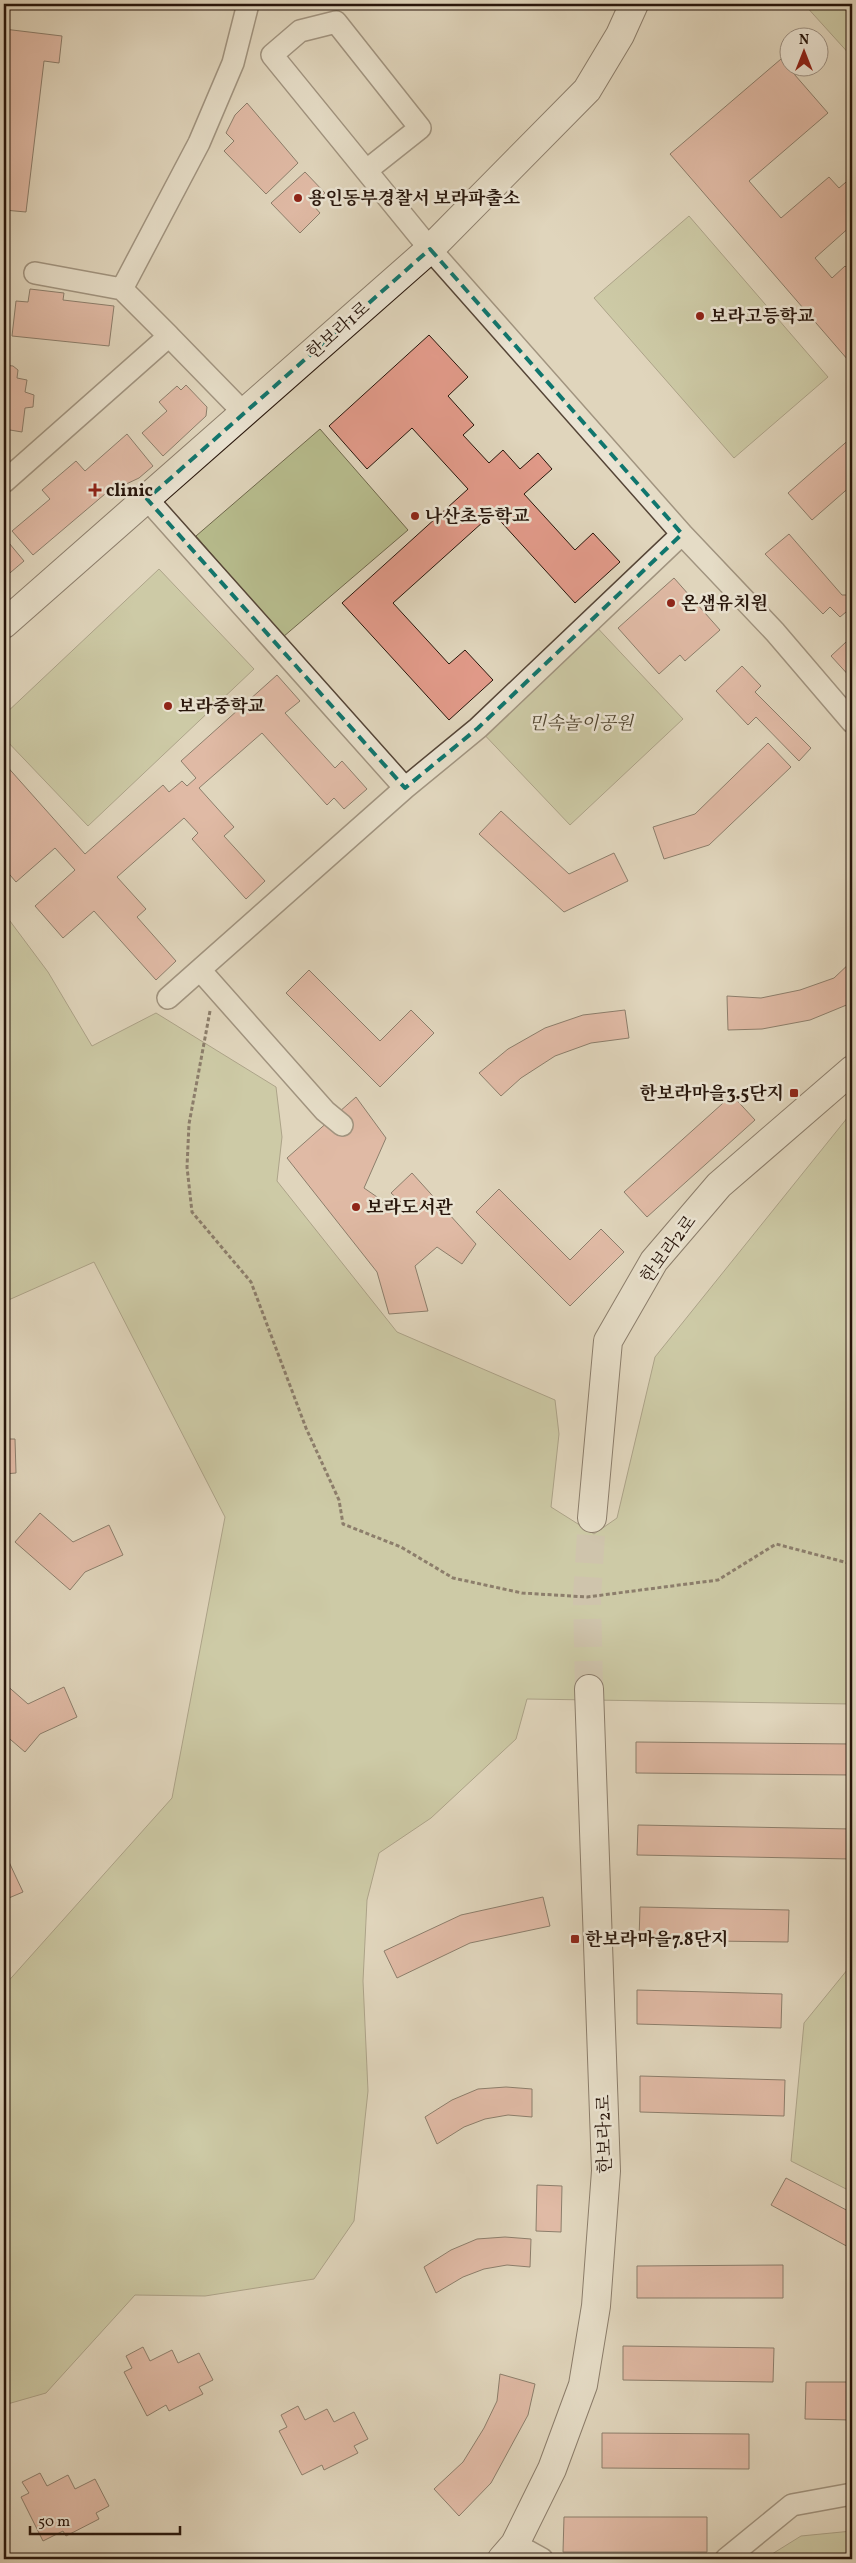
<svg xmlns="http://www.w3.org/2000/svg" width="856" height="2563" font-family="Vollkorn,'Noto Serif KR',serif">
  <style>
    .green { fill: #b7bc8d; stroke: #6f684c }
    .building { fill: #e19a89; stroke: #27150b }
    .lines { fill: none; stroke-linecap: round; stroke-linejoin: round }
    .secondary-tunnel { stroke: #bbaf99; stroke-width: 28; stroke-dasharray: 28 14; stroke-linecap: butt }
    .street-casing { stroke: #554537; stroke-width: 24 }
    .secondary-casing { stroke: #27150b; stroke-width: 30 }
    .path { stroke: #27150b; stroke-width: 3; stroke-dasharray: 4 2.5; stroke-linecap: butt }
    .street { stroke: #ebe4d3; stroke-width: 21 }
    .secondary { stroke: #ebe4d3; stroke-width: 28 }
    .marked { fill: none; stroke: #0f766e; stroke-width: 4; stroke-dasharray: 10 6; stroke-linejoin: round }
    .poi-dot { fill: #8f2418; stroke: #ebe4d3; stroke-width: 2 }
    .labels { text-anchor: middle; stroke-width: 5; stroke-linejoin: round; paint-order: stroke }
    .poi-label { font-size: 18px; font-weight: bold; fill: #27150b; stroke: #ebe4d3; text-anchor: start }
    .street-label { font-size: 18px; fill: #27150b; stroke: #ebe4d3 }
    .park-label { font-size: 18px; font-style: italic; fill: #524732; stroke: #ebe4d3 }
  </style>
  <rect width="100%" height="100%" fill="#e0d5bc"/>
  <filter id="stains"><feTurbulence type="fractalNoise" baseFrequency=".004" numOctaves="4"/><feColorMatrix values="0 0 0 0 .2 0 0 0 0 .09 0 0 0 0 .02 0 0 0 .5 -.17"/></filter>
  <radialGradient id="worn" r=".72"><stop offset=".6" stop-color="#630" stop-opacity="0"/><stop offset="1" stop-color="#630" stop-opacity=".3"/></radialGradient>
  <path class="green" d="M804,4H852V57Z
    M689,216L828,377L734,458L594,298Z
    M320,429L408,530L283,637L196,536Z
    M159,569L254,669L88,826L4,738V715Z
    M591,621L683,719L570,825L478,728Z
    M4,913L48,972L92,1046L156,1013L276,1087L282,1137L277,1181L397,1332L555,1400L559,1434L551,1507L594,1534L617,1518L655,1357L852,1112V1704L527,1699L516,1739L431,1818L379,1853L367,1900L363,1981L368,2091L354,2221L314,2279L205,2296L135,2295L46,2393L4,2405V1986L172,1798L225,1517L94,1262L4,1302Z
    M852,1964V2192L791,2161L804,2023Z
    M852,2531V2559H764L801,2536Z"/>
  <path class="building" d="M4,29L62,36L59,63L44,61L26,212L4,210Z
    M781,59L828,113L749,181L781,218L829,177L839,188L852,177V225L815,258L832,278L845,266L852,273V356L848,360L670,154Z
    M247,103L298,163L266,194L224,151L234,141L226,133L235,115Z
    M305,172L325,193L313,205L320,213L300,233L271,203Z
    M30,289L64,293L63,300L114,306L109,346L12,336L16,301L28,302Z
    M429,335L468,377L448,396L474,425L463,435L489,463L503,450L520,469L538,453L552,469L524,494L575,550L593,533L620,562L575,603L493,513L393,603L449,664L465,650L493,680L449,720L342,603L468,489L412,428L367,469L329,426Z
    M4,365L13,366L18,370L17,378L27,380L25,392L34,395L33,407L25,408L22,432L4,429Z
    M186,385L207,407L206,416L163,456L142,433L167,411L159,402L177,386L181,390Z
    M127,434L153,466L139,478L105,494L33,555L12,531L50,499L42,490L76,461L85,471Z
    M852,437V485L812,520L788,493Z
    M789,534L842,595H852V607L840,617L830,607L823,614L765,554Z
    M4,537L24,561L4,578Z
    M674,578L720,630L685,661L680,655L659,674L618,628Z
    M846,642L852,649V679L831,656Z
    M742,666L761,686L755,692L811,748L799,761L756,717L748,725L716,691Z
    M277,675L300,701L285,713L335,768L342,761L367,789L344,809L334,798L327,805L262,733L199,788L234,827L224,836L265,881L246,899L192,839L198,833L184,818L117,877L146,909L137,917L176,961L156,980L94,911L63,938L35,906L75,870L55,848L16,882L4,868V763L85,854L163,785L169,792L182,781L187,786L196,778L181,761Z
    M768,743L791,767L709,845L664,859L653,827L695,814Z
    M501,811L569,874L614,853L628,881L564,912L479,834Z
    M852,961V1001L849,1004L810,1020L762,1029L728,1030L727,996L761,998L800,990L834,978Z
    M309,970L380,1041L411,1010L434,1033L380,1087L286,993Z
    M625,1010L629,1038L591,1043L555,1056L521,1078L501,1096L479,1073L508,1049L545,1028L583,1015Z
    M732,1095L755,1120L647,1217L624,1192Z
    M356,1097L386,1138L364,1188L380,1199L390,1213L401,1202L391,1193L412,1173L476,1244L462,1264L437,1247L415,1266L428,1311L389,1314L377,1272L287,1158Z
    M499,1189L570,1260L601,1229L624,1252L570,1306L476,1212Z
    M4,1439H15L16,1473L4,1474Z
    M40,1513L73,1542L109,1525L123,1555L85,1572L70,1590L15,1542Z
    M4,1683L28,1704L64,1687L77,1717L40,1734L25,1752L4,1734Z
    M636,1742L852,1744V1775L636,1773Z
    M638,1825L852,1829V1859L637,1855Z
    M9,1862L23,1892L4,1900V1864Z
    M543,1897L550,1926L470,1943L397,1978L384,1951L461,1915Z
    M640,1907L789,1910L788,1942L639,1940Z
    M637,1990L782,1994L781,2028L637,2024Z
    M640,2076L785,2080L784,2116L640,2112Z
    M506,2087L532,2089V2117L508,2115L485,2119L464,2127L437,2144L425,2117L452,2100L478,2089Z
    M786,2178L852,2213V2249L771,2205Z
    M537,2185L562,2186L561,2232L536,2231Z
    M505,2237L531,2239L530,2267L507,2265L484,2269L463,2277L436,2293L424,2267L451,2250L477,2239Z
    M783,2265V2298H637V2266Z
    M623,2346L774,2348L773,2382L623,2380Z
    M143,2347L150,2361L172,2350L178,2363L199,2353L213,2380L199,2387L203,2394L169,2411L166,2405L147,2416L124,2372L132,2368L126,2356Z
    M500,2374L535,2384L528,2415L491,2483L459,2516L434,2489L463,2462L484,2428L497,2401Z
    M806,2382H852V2420L805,2419Z
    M298,2406L305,2420L327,2409L334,2422L354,2412L368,2439L354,2446L358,2453L324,2470L322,2465L302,2475L279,2431L287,2427L281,2415Z
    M602,2433L749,2434V2469L602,2468Z
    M40,2473L47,2486L68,2475L75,2489L95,2479L109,2506L96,2513L99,2519L66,2536L63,2531L43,2541L21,2497L29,2493L22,2482Z
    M564,2517H707V2552H563Z"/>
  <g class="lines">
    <path class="secondary-tunnel" d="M589,1689L587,1597L592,1518"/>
    <defs>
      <path id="street" d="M367,170L420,128L336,22L300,31L272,55L430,249L682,534L775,632L852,722
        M35,273L122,289L169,336
        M122,289L199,143L233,63L248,4
        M4,482L169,336L245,414
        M147,499L405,788L168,998
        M405,788L478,728L682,534
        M200,970L325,1111L342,1125
        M515,2544L542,2559
        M726,2559L792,2505L852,2494"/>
      <path id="secondary" d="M4,624L430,249L587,90L620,35L634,4
        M592,1518L608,1341L654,1261L719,1185L852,1070
        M502,2559L515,2544L552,2469L583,2385L596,2306L606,2171L589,1689"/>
    </defs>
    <use href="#street" class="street-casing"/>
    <use href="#secondary" class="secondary-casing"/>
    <path class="path" d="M210,1011L189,1124L187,1167L192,1212L251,1282L306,1428L339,1500L343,1524L401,1547L453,1578L522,1593L587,1597L718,1580L776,1544L852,1564"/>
    <use href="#street" class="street"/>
    <use href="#secondary" class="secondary"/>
  </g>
  <path d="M0 0H856V2563H0ZM430,249L682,534L478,728L405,788L147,499Z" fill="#e0d5bc" fill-opacity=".55" fill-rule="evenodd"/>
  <path class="marked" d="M430,249L682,534L478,728L405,788L147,499Z"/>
  <g class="poi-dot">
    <circle cx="298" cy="198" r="5"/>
    <circle cx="700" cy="316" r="5"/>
    <path d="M92.5 482.5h5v5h5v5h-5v5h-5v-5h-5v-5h5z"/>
    <circle cx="415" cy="516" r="5"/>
    <circle cx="671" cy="603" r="5"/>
    <circle cx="168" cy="706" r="5"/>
    <rect x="789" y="1088" width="10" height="10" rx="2.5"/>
    <circle cx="356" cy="1207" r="5"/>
    <rect x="570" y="1934" width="10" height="10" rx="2.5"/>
  </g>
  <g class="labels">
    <g class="poi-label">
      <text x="308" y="204">용인동부경찰서 보라파출소</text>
      <text x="710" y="322">보라고등학교</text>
      <text x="106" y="496">clinic</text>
      <text x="425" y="522">나산초등학교</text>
      <text x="681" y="609">온샘유치원</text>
      <text x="178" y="712">보라중학교</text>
      <text x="784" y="1099" text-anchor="end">한보라마을3.5단지</text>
      <text x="366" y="1213">보라도서관</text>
      <text x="585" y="1945">한보라마을7.8단지</text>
    </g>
    <g class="street-label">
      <text transform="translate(338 330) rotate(-41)" y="6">한보라1로</text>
      <text transform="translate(668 1249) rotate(-53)" y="6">한보라2로</text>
      <text transform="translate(604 2134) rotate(-91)" y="6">한보라2로</text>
    </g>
    <g class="park-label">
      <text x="581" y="729">민속놀이공원</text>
    </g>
  </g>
  <rect width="856" height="2563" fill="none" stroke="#e0d5bc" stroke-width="20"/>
  <rect x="5" y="5" width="846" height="2553" fill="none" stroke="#27150b" stroke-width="2.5"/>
  <rect x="10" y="10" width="836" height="2543" fill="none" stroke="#27150b"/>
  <g transform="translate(804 52)"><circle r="24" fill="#ebe4d3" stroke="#9d9183"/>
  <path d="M0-4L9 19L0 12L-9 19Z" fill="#8f2418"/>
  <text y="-8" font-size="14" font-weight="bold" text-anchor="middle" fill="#27150b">N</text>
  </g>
  <path d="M30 2526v8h150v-8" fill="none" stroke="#27150b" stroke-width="2.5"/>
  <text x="38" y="2526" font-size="15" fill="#27150b" stroke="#ebe4d3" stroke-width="4" paint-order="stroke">50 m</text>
  <rect width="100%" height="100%" filter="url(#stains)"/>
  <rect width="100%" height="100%" fill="url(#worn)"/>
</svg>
